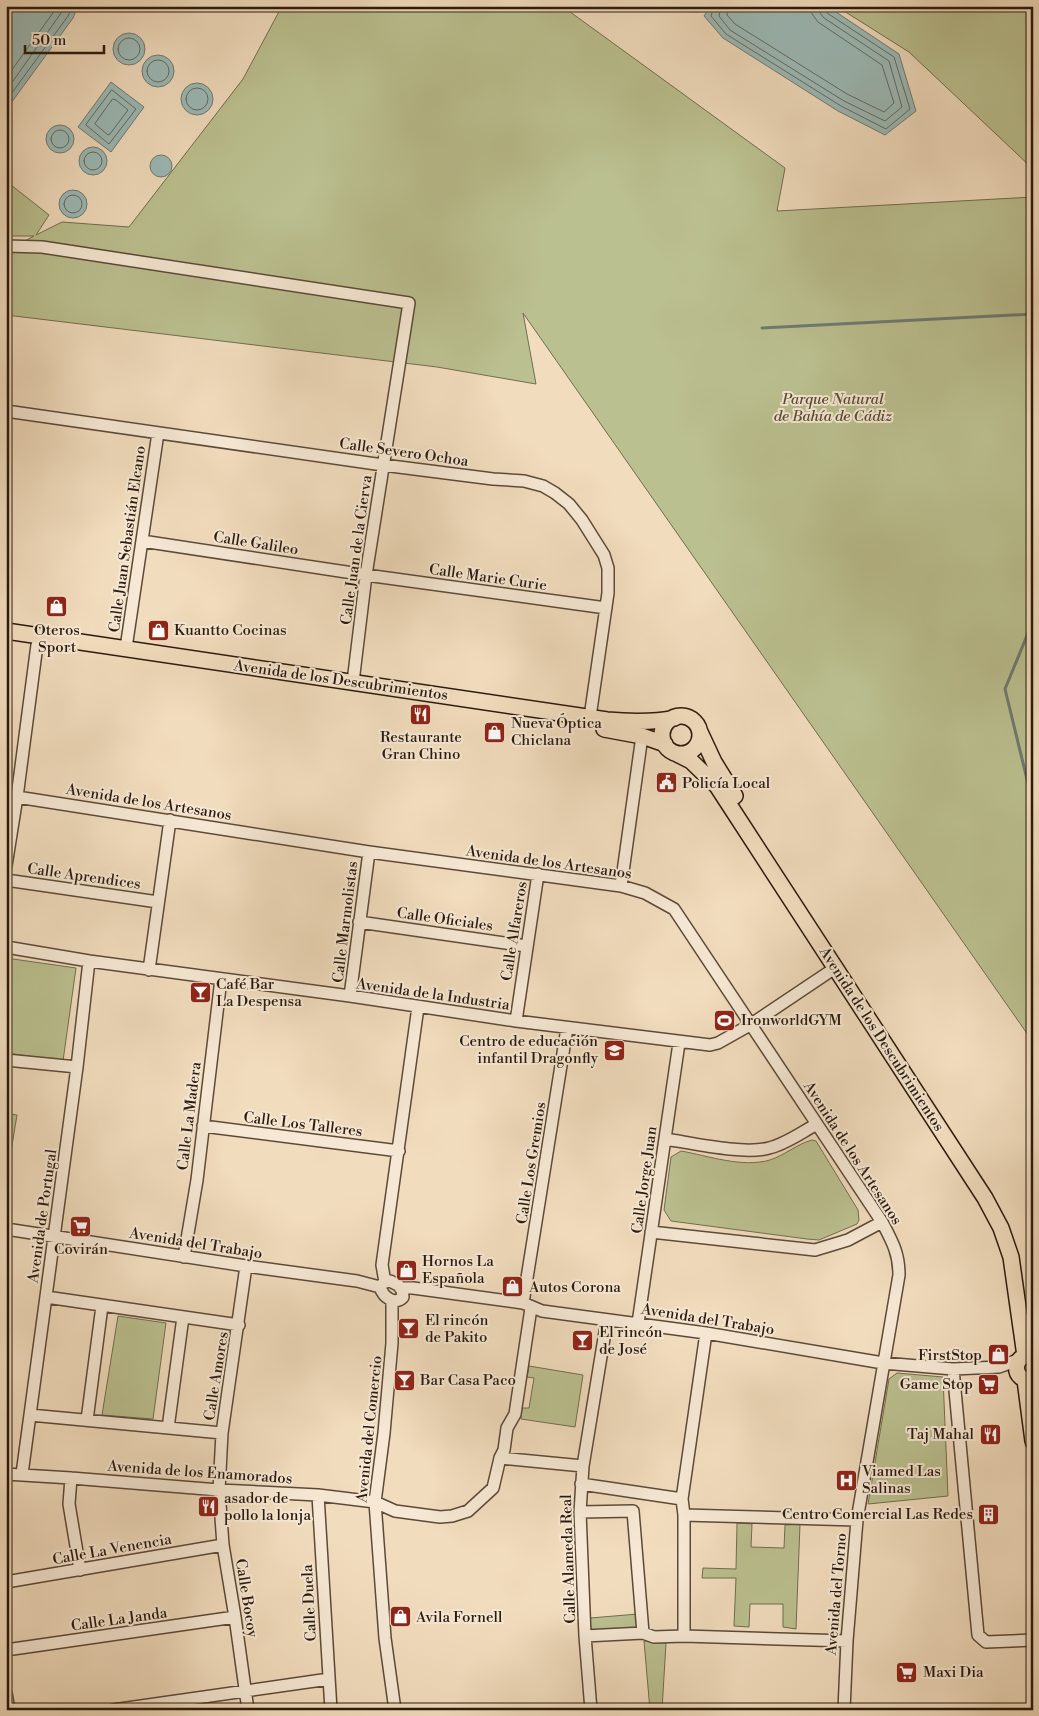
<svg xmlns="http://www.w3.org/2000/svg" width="1039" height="1716" font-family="'Libre Bodoni',serif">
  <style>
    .green { fill: #bbc090; stroke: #736d4e }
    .water { fill: #9cbab7; stroke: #6f7a73 }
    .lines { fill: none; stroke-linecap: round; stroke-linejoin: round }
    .shore { stroke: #646a62; stroke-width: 1 }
    .stream { stroke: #6f7a73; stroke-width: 3 }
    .minor-casing { stroke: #5c4a39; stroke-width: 14 }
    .major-casing { stroke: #2b1a0d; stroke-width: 18 }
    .minor { stroke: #f6e8d4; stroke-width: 11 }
    .major { stroke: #f1dcbd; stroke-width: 15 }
    .labels { text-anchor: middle; stroke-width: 4; stroke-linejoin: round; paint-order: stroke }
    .park-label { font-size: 15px; font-style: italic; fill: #564c34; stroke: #f6e8d4 }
    .street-label { font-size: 15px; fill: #2b1a0d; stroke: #f6e8d4 }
    .poi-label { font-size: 15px; fill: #2b1a0d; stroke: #f6e8d4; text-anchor: start }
  </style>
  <rect width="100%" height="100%" fill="#f1dcbd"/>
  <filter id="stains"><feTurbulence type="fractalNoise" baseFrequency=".004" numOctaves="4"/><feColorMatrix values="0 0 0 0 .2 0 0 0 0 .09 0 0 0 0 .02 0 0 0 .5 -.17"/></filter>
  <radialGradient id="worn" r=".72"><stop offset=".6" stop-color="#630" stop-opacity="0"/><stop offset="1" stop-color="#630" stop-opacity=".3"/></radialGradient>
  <path class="green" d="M282,6H562L785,168L777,211L1033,197V1042L523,313L536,384L437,367L6,315V251L34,236H6V181L49,215L36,235L62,222L129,227L243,79Z
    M836,6H1033V169L909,52Z
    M6,958L76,968L63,1061L6,1053Z
    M6,1113L17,1115L8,1170H6Z
    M812,1140L816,1141L858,1210L859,1220L857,1224L819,1240L807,1239L671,1221L664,1210L671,1157L681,1151C709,1156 742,1168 770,1160C785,1155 797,1144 812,1140Z
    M118,1316L166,1323L153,1419L102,1415Z
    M529,1366L583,1375L575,1427L521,1419L522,1408H529L534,1378L527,1377Z
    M897,1373L943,1377L948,1496L868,1504L889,1379Z
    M737,1523L752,1524L751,1547L784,1548L785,1525L800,1524L796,1629L783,1627V1604H750L749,1627L734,1626L736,1578H702L703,1568L736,1569Z
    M638,1614L639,1629L591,1633L590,1618Z
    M644,1641L666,1643L662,1710H650Z"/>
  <path class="water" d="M6,6H78L73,18L6,110Z
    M666,6H700L699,12L675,11Z
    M709,6H827L899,54L916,111L885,135L838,111L723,38L704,16L710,7Z
    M113 49a16 16 0 1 1 32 0a16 16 0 1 1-32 0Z
    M142 71a16 16 0 1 1 32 0a16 16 0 1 1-32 0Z
    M111,82L144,107L111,152L78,127Z
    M181 99a16 16 0 1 1 32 0a16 16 0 1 1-32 0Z
    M46 139a14 14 0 1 1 28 0a14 14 0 1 1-28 0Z
    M79 161a14 14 0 1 1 28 0a14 14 0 1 1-28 0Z
    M150 166a11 11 0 1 1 22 0a11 11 0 1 1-22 0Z
    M59 204a14 14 0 1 1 28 0a14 14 0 1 1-28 0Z"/>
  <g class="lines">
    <path class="shore" d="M714,6L711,16L726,34L841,106L886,129L910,109L894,57L827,13L825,6
      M721,6L719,16L730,30L844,101L885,121L902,107L889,61L824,18L820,13L819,6
      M728,6L727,15L735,24L847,94L884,112L894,103L882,65L818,22L812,14L811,6
      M118 49a11 11 0 1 1 22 0a11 11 0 1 1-22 0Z
      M147 71a11 11 0 1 1 22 0a11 11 0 1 1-22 0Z
      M6,78L58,6
      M186 99a11 11 0 1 1 22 0a11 11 0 1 1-22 0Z
      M112,90L136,109L109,144L86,125Z
      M6,91L66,6
      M113,99L116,100L128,110L110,134L108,135L95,124Z
      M6,101L68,16L73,6
      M51 139a9 9 0 1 1 18 0a9 9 0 1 1-18 0Z
      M84 161a9 9 0 1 1 18 0a9 9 0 1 1-18 0Z
      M64 204a9 9 0 1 1 18 0a9 9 0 1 1-18 0Z"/>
    <path class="stream" d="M762,328L1033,314
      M1033,621L1005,689L1033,804"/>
    <defs>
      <path id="minor" d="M6,246L42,247L409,303L366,575L353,682
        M6,411L383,465L493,479L524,481L543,486L555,493L569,504L582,520L604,555L608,568V593L590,717
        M142,541L366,575L606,608
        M126,648L158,433
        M17,797L369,852L621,886L645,893L674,909L882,1222C892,1241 899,1253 899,1275L857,1520L847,1641L844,1710
        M6,866L17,797L37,645
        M6,880L158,902
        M621,886L642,736
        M359,922L526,946
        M6,947L89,961L350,996L516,1021L710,1045L718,1043L750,1025L835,968
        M149,970L170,820
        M350,996L369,852
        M516,1021L538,874
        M6,1060L77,1067
        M203,1126L399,1151
        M665,1139C692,1143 744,1155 769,1148C786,1144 802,1132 817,1124
        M6,1229L246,1266L357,1281L380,1287
        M651,1232L815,1250L848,1240L882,1222
        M184,1257L197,1180L221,979
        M246,1266L222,1433L219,1490L223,1545L235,1617L248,1710
        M390,1281L398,1285L402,1290L403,1297C395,1306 383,1297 380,1287C383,1282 385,1282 390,1281Z
        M385,1282L382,1265L418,1007
        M401,1288H413L523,1303L542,1311L706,1333L883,1363L953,1369L999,1367L1018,1360
        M46,1297L239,1325
        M392,1300V1343L384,1433L375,1502L385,1638L395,1710
        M523,1303L567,1028
        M638,1323L679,1043
        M953,1369L978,1635L986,1642L1033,1640
        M30,1415L222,1433
        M87,1420L102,1306
        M168,1428L183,1317
        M500,1458L583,1466
        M6,1474L71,1478L219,1490L318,1495L375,1502L395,1511L440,1517L452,1516L468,1511L493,1488L500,1458L504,1450L507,1428L515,1414L531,1308
        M22,1474L77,1067L89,961
        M71,1478L69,1504L80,1570
        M581,1484L682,1499
        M318,1495L331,1710
        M580,1512L633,1511L643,1633
        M684,1515L857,1520
        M6,1582L223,1545
        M585,1636L643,1633L654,1637L684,1636L847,1641
        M684,1636V1515L682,1499L706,1333
        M6,1650L235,1617
        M6,1693L9,1710
        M113,1710L329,1679
        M591,1710L585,1636L580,1512L583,1466L607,1320"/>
      <path id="major" d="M6,631L607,720C630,722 652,723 675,718
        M662 735a19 19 0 1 1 38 0a19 19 0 1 1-38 0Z
        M604,729L642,736L665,744
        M700,732L714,762L735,796
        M677,754L691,761L717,786L985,1198L1001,1228L1011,1257L1025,1356
        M1033,1356C1011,1352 1011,1383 1033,1380
        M1025,1380L1033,1441"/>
    </defs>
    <use href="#minor" class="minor-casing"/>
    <use href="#major" class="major-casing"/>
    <use href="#minor" class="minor"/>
    <use href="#major" class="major"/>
  </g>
  <defs>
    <symbol id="shop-square" viewBox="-11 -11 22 22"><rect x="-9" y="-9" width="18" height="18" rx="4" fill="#8f2418" stroke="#f6e8d4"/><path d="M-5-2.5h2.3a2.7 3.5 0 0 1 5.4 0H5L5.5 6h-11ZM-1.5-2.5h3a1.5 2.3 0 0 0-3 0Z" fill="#fff"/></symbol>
    <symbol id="restaurant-square" viewBox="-11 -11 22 22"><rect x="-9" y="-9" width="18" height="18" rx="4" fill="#8f2418" stroke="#f6e8d4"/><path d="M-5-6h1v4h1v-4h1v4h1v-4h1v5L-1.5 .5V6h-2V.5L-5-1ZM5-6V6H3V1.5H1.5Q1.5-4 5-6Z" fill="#fff"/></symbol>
    <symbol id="civic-square" viewBox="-11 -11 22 22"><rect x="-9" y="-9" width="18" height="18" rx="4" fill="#8f2418" stroke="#f6e8d4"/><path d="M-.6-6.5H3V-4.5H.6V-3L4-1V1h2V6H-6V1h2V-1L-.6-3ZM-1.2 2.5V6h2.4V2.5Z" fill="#fff"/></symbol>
    <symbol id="bar-square" viewBox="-11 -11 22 22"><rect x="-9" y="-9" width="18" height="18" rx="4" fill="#8f2418" stroke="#f6e8d4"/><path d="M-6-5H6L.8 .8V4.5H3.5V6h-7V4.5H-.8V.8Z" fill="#fff"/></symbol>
    <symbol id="stadium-square" viewBox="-11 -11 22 22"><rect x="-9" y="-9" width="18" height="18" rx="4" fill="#8f2418" stroke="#f6e8d4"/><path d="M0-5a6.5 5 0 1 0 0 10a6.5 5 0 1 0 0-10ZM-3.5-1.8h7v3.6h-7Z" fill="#fff"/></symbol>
    <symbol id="school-square" viewBox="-11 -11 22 22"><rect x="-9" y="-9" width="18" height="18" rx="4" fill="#8f2418" stroke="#f6e8d4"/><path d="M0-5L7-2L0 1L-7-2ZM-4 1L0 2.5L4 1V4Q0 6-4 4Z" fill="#fff"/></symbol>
    <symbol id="supermarket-square" viewBox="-11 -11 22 22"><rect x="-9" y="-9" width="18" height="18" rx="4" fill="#8f2418" stroke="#f6e8d4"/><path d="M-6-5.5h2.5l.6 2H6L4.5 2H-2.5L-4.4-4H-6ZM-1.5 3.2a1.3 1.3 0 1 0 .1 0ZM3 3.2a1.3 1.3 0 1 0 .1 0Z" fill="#fff"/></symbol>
    <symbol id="hospital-square" viewBox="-11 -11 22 22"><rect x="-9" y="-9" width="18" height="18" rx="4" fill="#8f2418" stroke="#f6e8d4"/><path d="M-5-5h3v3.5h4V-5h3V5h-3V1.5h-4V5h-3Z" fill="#fff"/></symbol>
    <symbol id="building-square" viewBox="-11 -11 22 22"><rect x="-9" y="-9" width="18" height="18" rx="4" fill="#8f2418" stroke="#f6e8d4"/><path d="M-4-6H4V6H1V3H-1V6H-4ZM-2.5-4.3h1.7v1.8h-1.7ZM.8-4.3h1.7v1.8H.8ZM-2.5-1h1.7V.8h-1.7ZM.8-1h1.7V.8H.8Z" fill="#fff"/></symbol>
  </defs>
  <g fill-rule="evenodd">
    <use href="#shop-square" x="44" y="594" width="25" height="25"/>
    <use href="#shop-square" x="146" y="618" width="25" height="25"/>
    <use href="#restaurant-square" x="408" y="702" width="25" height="25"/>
    <use href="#shop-square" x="482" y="720" width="25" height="25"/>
    <use href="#civic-square" x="654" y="770" width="25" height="25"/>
    <use href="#bar-square" x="188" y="980" width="25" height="25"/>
    <use href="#stadium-square" x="712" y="1008" width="25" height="25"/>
    <use href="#school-square" x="602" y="1038" width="25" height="25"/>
    <use href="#supermarket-square" x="68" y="1214" width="25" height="25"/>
    <use href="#shop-square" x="394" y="1258" width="25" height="25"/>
    <use href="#shop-square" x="500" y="1274" width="25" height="25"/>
    <use href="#bar-square" x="396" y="1316" width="25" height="25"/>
    <use href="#bar-square" x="570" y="1328" width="25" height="25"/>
    <use href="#shop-square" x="986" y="1342" width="25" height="25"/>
    <use href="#bar-square" x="392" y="1368" width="25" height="25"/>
    <use href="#supermarket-square" x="976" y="1372" width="25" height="25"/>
    <use href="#restaurant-square" x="978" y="1422" width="25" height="25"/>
    <use href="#hospital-square" x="834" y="1468" width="25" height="25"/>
    <use href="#restaurant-square" x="196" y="1494" width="25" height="25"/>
    <use href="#building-square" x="976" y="1502" width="25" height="25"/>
    <use href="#shop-square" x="388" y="1604" width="25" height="25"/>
    <use href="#supermarket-square" x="894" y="1660" width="25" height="25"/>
  </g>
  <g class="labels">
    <g class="park-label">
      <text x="833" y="404">Parque Natural<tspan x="833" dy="17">de Bahía de Cádiz</tspan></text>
    </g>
    <g class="street-label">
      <text transform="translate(404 452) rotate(8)" y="5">Calle Severo Ochoa</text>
      <text transform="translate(127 539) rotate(-82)" y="5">Calle Juan Sebastián Elcano</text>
      <text transform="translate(256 543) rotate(9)" y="5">Calle Galileo</text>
      <text transform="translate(356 550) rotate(-82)" y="5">Calle Juan de la Cierva</text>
      <text transform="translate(488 577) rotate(8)" y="5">Calle Marie Curie</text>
      <text transform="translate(341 680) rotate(8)" y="5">Avenida de los Descubrimientos</text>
      <text transform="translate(149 802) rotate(9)" y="5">Avenida de los Artesanos</text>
      <text transform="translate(549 862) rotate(8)" y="5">Avenida de los Artesanos</text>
      <text transform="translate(84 876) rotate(8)" y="5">Calle Aprendices</text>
      <text transform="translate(445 919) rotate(8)" y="5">Calle Oficiales</text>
      <text transform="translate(345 922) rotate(-83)" y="5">Calle Marmolistas</text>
      <text transform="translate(514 931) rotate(-81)" y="5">Calle Alfareros</text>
      <text transform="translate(433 994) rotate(8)" y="5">Avenida de la Industria</text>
      <text transform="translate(882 1039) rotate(57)" y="5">Avenida de los Descubrimientos</text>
      <text transform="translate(189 1116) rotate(-83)" y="5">Calle La Madera</text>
      <text transform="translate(303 1124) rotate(7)" y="5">Calle Los Talleres</text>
      <text transform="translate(853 1153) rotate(57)" y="5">Avenida de los Artesanos</text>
      <text transform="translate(531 1163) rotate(-81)" y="5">Calle Los Gremios</text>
      <text transform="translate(644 1180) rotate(-82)" y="5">Calle Jorge Juan</text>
      <text transform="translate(42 1216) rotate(-82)" y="5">Avenida de Portugal</text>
      <text transform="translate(196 1243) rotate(9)" y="5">Avenida del Trabajo</text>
      <text transform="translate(708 1319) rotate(9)" y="5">Avenida del Trabajo</text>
      <text transform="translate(216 1376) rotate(-81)" y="5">Calle Amores</text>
      <text transform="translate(369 1429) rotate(-84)" y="5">Avenida del Comercio</text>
      <text transform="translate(200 1472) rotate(4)" y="5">Avenida de los Enamorados</text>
      <text transform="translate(112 1549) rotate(-10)" y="5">Calle La Venencia</text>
      <text transform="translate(568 1559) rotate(-92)" y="5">Calle Alameda Real</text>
      <text transform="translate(836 1594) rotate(-85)" y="5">Avenida del Torno</text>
      <text transform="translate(247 1598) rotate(81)" y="5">Calle Bocoy</text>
      <text transform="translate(309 1603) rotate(-93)" y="5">Calle Duela</text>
      <text transform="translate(119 1619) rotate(-8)" y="5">Calle La Janda</text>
    </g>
    <g class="poi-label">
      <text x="57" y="635" text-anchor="middle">Oteros<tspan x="57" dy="17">Sport</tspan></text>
      <text x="174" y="635">Kuantto Cocinas</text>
      <text x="511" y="728">Nueva Óptica<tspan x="511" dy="17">Chiclana</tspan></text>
      <text x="421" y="742" text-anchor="middle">Restaurante<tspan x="421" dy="17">Gran Chino</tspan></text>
      <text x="682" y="788">Policía Local</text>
      <text x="216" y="989">Café Bar<tspan x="216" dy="17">La Despensa</tspan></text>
      <text x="741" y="1025">IronworldGYM</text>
      <text x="598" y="1046" text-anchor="end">Centro de educación<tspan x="598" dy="17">infantil Dragonfly</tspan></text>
      <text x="81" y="1254" text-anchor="middle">Covirán</text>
      <text x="422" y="1266">Hornos La<tspan x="422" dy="17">Española</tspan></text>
      <text x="529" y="1292">Autos Corona</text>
      <text x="425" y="1325">El rincón<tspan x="425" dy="17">de Pakito</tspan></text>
      <text x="599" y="1337">El rincón<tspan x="599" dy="17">de José</tspan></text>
      <text x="982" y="1360" text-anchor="end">FirstStop</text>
      <text x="420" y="1385">Bar Casa Paco</text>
      <text x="973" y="1389" text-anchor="end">Game Stop</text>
      <text x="974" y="1439" text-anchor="end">Taj Mahal</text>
      <text x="862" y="1476">Viamed Las<tspan x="862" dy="17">Salinas</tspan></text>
      <text x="224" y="1503">asador de<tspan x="224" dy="17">pollo la lonja</tspan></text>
      <text x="973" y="1519" text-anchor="end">Centro Comercial Las Redes</text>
      <text x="416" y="1622">Avila Fornell</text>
      <text x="923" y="1677">Maxi Dia</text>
    </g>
  </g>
  <rect width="1039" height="1716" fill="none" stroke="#f1dcbd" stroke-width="25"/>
  <rect x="8" y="8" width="1024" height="1701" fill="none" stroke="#2b1a0d" stroke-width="2.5"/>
  <rect x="12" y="12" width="1014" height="1691" fill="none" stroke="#2b1a0d"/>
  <path d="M25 45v8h79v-8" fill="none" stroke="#2b1a0d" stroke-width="2.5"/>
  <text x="32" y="45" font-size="15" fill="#2b1a0d" stroke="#f6e8d4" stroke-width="4" paint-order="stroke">50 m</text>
  <rect width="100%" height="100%" filter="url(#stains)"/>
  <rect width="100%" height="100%" fill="url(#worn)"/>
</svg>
